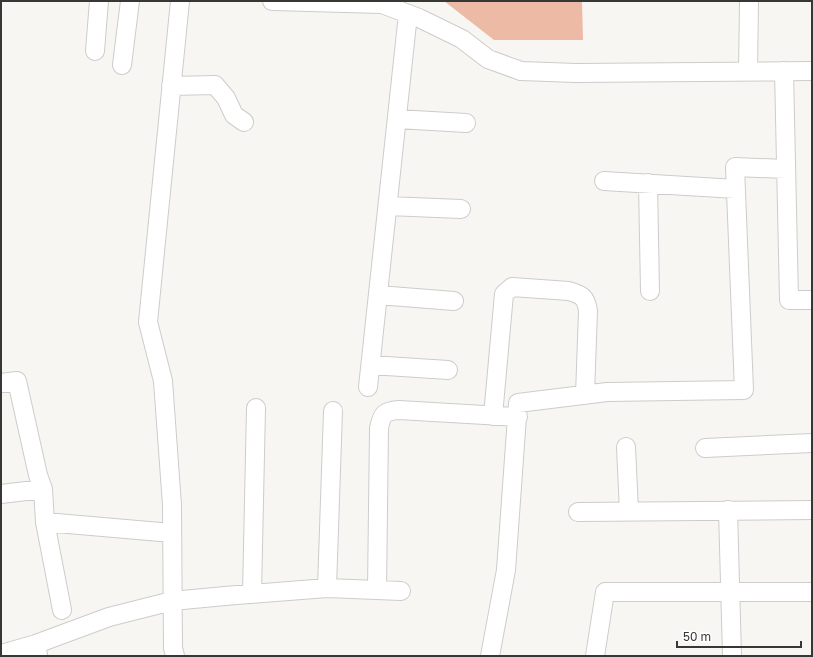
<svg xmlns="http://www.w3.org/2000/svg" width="813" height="657" font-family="'Golos Text',sans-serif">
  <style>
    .green { fill: #edbaa5 }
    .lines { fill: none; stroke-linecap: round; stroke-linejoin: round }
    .minor-casing { stroke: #ceccca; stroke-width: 20 }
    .minor { stroke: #fff; stroke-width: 18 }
  </style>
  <rect width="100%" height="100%" fill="#f8f6f3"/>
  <path class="green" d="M444,1H582L583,40H494Z"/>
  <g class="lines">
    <defs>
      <path id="minor" d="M272,1L382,4L419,18L462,39L488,59L521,71L576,73L812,71
        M95,51L99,1
        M122,65L130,1
        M748,71L749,1
        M784,71L789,300H812
        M171,86L215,85L226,98L234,115L244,122
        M397,119L466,123
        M604,181L736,189
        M648,183L650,291
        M388,206L461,209
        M378,295L454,301
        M371,365L448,370
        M1,383L17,381L38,475L43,489L1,494
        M368,387L408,14
        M493,416L504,294L512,287L569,291C582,295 586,297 588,311L585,395
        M626,447L629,511
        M705,448L812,443
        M43,489L45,522L172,533
        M728,510L732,656
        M578,512L812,510
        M45,522L62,610
        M327,588L333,411
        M377,590L401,591
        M252,594L256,408
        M36,644L109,617L172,601L225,596L327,588L377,590L379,428C382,414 384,411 399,410L518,417
        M1,654L36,644L38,655
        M175,656L173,648L172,505L163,381L148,322L180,1
        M490,656L506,570L518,403L607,392L744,390L735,167L786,169
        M595,656L605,592H812"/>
    </defs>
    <use href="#minor" class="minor-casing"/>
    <use href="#minor" class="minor"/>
  </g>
  <rect width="813" height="657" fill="none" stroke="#373736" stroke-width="4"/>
  <path d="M677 641v6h124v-6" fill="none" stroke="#373736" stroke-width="2"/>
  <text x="683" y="641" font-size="12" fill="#373736" stroke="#ffffff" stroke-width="3" paint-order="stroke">50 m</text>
</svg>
